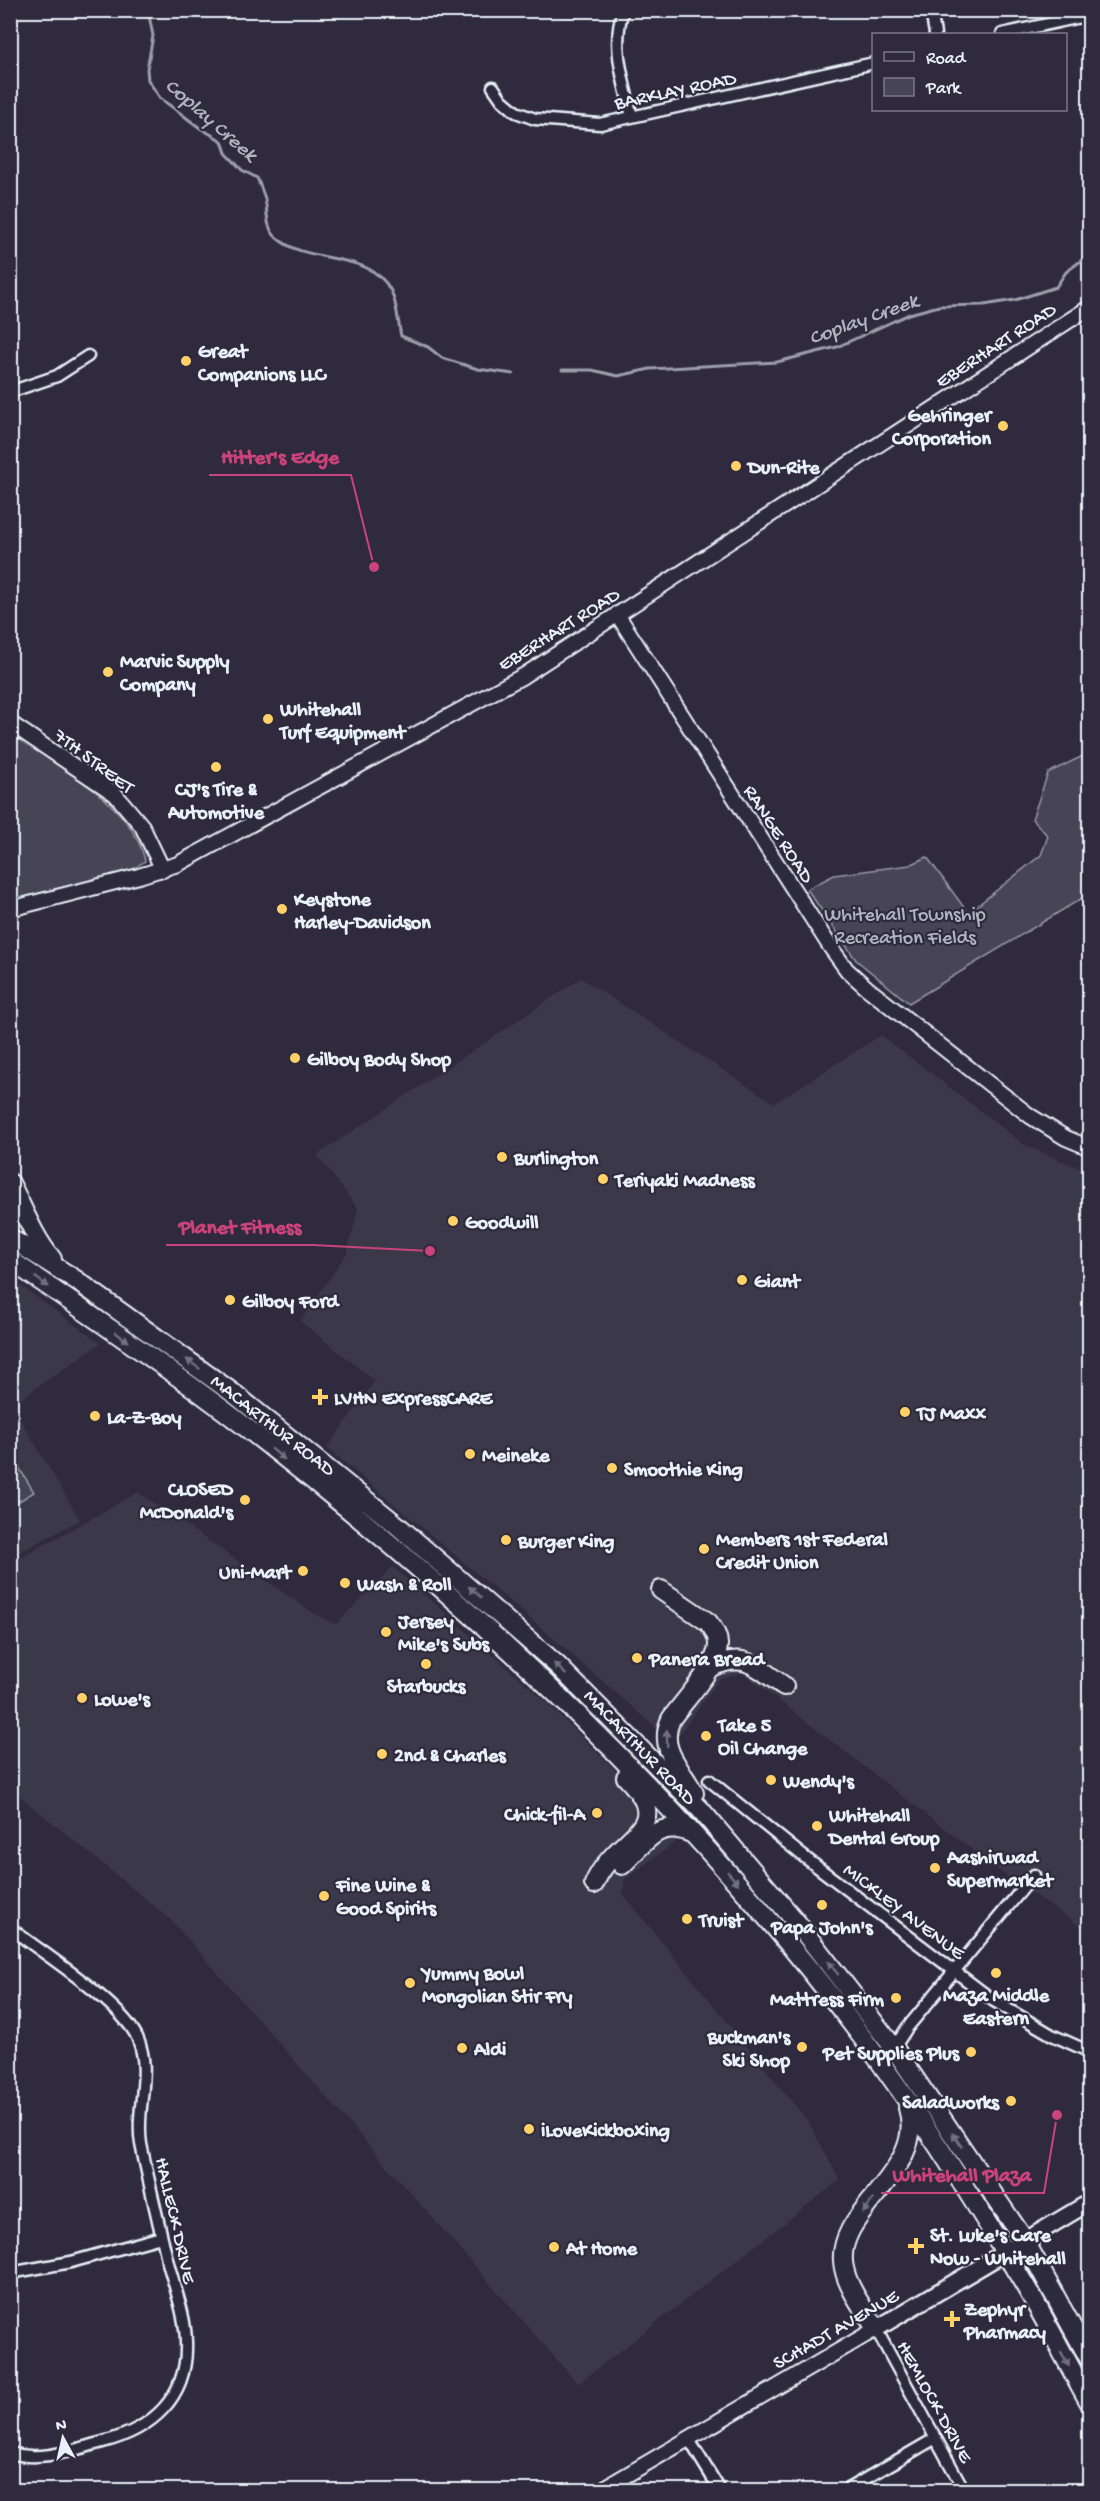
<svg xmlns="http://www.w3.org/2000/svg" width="1100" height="2501" font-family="'Gochi Hand',sans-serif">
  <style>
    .built { fill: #3b3749 }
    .green { fill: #464455; stroke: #979aa6; stroke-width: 1.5 }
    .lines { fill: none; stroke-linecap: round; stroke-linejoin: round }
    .stream { stroke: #9c9fab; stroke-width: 3 }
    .minor-casing { stroke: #e8f1f8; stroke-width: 15 }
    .tertiary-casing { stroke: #e8f1f8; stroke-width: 18 }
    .secondary-casing { stroke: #e8f1f8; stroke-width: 20 }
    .trunk-casing { stroke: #e8f1f8; stroke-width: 22 }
    .minor { stroke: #2f2a3d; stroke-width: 10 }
    .tertiary { stroke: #2f2a3d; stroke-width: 14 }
    .secondary { stroke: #2f2a3d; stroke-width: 15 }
    .trunk { stroke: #2f2a3d; stroke-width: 18 }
    .oneway { fill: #70707e }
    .poi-dot { fill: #ffd166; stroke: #2f2a3d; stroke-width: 2 }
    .labels { text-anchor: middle; stroke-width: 4.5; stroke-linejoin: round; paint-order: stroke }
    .street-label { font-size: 20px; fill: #e8f1f8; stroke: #2f2a3d }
    .poi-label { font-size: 20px; font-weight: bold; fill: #e8f1f8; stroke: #2f2a3d; text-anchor: start }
    .park-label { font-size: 20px; fill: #afb4bf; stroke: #2f2a3d }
    .water-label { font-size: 21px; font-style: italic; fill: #afb4be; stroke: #2f2a3d }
    .leader { fill: none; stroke: #ca437a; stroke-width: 2 }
    .callout-dot { fill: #ca437a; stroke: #2f2a3d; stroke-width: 2 }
    .callout-label { font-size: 21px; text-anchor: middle; font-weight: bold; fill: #ca437a; stroke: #2f2a3d; stroke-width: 4.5; stroke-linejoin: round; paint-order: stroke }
  </style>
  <rect width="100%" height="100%" fill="#2f2a3d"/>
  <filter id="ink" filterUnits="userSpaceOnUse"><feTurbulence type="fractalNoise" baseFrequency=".0167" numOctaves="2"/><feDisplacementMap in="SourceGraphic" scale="12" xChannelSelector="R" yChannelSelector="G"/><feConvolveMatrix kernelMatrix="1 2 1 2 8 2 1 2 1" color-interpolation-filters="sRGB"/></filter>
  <g filter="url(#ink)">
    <path class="built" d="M581,978L774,1103L881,1035L1025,1145L1089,1172V1932L1006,1876L743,1673L719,1680L678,1736L677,1746L525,1614L327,1448L375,1381L300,1321L347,1253L358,1209L317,1155Z
      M11,1279L101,1343L12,1405L80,1520L11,1557Z
      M138,1492L315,1614L336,1624L393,1567L542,1698L659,1813L680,1839L625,1879L623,1894L808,2121L840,2180L578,2384L171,1920L11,1789L10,1564Z"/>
    <path class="green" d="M11,733C57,765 133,803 145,861L130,871L11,900Z
      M1089,753V894L909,1003L856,960L807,889L834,875L910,865L927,857L968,913L1041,855L1048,836L1032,819L1048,773Z
      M10,1453L34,1492L11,1506H10Z"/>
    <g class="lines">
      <path class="stream" d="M148,10L153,36L147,69L148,80L160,98L200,128L222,141L226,153L242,170L257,178C260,185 263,192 265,199C268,212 265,228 277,238C309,266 370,249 391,291C397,303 398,322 401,336L428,347L442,358L478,369L513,374
        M562,370H592L618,376L650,369L777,362L837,347L909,314L939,306L984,305L1015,300L1056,287L1066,272L1090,254"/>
      <defs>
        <path id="minor" d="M623,10C611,47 624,81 632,117
          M931,10L935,34
          M1002,34L1090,15
          M493,87L502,100L516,112L535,119L600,124L874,63
          M10,392L57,376L88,356
          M709,1780L803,1856L994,2001L1052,2035L1090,2052
          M10,1928C43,1953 121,2003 137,2037C153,2072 135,2108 141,2144C149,2183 158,2221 167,2259C174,2286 186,2316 186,2343C188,2398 152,2429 103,2442C72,2450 42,2462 10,2453
          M894,2048L907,2028L1034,1875
          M10,2273L71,2262L161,2237
          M876,2329L964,2490
          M688,2438L720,2490
          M846,2490L936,2438"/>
        <path id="tertiary" d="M617,614L831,948L847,970L867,988L1030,1116L1066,1138L1090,1148
          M10,723L115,794L142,826L163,870
          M10,909L139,876L178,864L523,676L1090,307
          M601,2490L876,2329"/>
        <path id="secondary" d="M876,2329L1090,2202"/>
        <path id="trunk" d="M10,1183C24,1210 33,1236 52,1259
          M10,1238L76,1280L237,1396L398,1526L557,1665L700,1809L797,1923L894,2048L1025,2241L1090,2360
          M10,1260C83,1310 156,1359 226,1412C463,1593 683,1798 862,2037C919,2114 971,2195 1020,2277C1045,2318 1066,2361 1090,2403
          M661,1590L708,1622C713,1628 718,1636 718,1644C719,1664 683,1702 671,1719C657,1749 681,1768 694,1793
          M711,1667C747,1651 755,1667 784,1686
          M622,1865C646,1842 658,1817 693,1834
          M594,1884C597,1877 601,1870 606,1864C633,1830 670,1822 626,1777
          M876,2329C865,2310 848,2289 844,2268C831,2211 928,2173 908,2108"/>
      </defs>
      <use href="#minor" class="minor-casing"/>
      <use href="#tertiary" class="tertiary-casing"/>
      <use href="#secondary" class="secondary-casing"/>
      <use href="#trunk" class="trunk-casing"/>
      <use href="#minor" class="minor"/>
      <use href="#tertiary" class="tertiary"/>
      <use href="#secondary" class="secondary"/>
      <use href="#trunk" class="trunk"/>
    </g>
    <defs><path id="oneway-solid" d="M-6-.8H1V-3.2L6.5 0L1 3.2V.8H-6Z" transform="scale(1.5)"/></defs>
    <g class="oneway">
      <use href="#oneway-solid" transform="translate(42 1282) rotate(35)"/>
      <use href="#oneway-solid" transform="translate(122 1337) rotate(35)"/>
      <use href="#oneway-solid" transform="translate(193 1364) rotate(-144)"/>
      <use href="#oneway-solid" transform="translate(278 1454) rotate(39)"/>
      <use href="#oneway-solid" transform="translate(475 1592) rotate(-139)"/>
      <use href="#oneway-solid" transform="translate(560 1669) rotate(-136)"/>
      <use href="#oneway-solid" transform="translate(667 1738) rotate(-92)"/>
      <use href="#oneway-solid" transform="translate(733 1878) rotate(49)"/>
      <use href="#oneway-solid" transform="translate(833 1968) rotate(-129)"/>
      <use href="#oneway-solid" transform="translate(957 2140) rotate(-124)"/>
      <use href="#oneway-solid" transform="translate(868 2206) rotate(126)"/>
      <use href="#oneway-solid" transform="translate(1065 2359) rotate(61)"/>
    </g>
  </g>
  <g class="poi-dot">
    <circle cx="186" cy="361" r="6"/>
    <circle cx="1003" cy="426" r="6"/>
    <circle cx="736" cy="466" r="6"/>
    <circle cx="108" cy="672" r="6"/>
    <circle cx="268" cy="719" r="6"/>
    <circle cx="216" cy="767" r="6"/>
    <circle cx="282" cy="909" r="6"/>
    <circle cx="295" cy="1058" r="6"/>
    <circle cx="502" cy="1157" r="6"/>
    <circle cx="603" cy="1179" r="6"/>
    <circle cx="453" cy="1221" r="6"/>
    <circle cx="742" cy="1280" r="6"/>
    <circle cx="230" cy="1300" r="6"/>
    <path d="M317 1388h6v6h6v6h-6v6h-6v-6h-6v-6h6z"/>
    <circle cx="905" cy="1412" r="6"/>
    <circle cx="95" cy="1416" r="6"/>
    <circle cx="470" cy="1454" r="6"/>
    <circle cx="612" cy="1468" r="6"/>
    <circle cx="245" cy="1500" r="6"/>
    <circle cx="506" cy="1540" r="6"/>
    <circle cx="704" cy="1549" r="6"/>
    <circle cx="303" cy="1571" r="6"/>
    <circle cx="345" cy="1583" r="6"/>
    <circle cx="386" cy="1632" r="6"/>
    <circle cx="637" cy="1658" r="6"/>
    <circle cx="426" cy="1664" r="6"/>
    <circle cx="82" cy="1698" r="6"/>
    <circle cx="706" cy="1736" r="6"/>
    <circle cx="382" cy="1754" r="6"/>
    <circle cx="771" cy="1780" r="6"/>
    <circle cx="597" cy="1813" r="6"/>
    <circle cx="817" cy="1826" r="6"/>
    <circle cx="935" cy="1868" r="6"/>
    <circle cx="324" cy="1896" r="6"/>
    <circle cx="822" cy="1905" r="6"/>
    <circle cx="687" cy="1919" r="6"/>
    <circle cx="996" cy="1973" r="6"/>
    <circle cx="410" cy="1983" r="6"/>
    <circle cx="896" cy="1998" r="6"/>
    <circle cx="802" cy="2047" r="6"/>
    <circle cx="462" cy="2048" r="6"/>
    <circle cx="971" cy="2052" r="6"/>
    <circle cx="1011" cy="2101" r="6"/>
    <circle cx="529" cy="2129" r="6"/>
    <path d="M913 2237h6v6h6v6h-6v6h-6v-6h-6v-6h6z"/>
    <circle cx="554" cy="2247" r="6"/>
    <path d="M949 2310h6v6h6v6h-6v6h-6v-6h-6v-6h6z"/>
  </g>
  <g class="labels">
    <g class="street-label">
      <text transform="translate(675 89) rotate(-12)" y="7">BARKLAY ROAD</text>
      <text transform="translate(995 344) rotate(-33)" y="7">EBERHART ROAD</text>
      <text transform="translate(558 628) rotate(-32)" y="7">EBERHART ROAD</text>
      <text transform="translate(95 760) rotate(37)" y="7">7TH STREET</text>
      <text transform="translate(780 833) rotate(57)" y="7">RANGE ROAD</text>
      <text transform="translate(274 1424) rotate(38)" y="7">MACARTHUR ROAD</text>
      <text transform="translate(641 1746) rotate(46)" y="7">MACARTHUR ROAD</text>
      <text transform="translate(905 1910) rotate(37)" y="7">MICKLEY AVENUE</text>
      <text transform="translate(177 2220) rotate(77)" y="7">HALLECK DRIVE</text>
      <text transform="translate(835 2328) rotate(-30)" y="7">SCHADT AVENUE</text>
      <text transform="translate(936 2401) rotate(61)" y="7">HEMLOCK DRIVE</text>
    </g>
    <g class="poi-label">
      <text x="198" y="357">Great<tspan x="198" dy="23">Companions LLC</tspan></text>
      <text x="991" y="421" text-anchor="end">Gehringer<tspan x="991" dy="23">Corporation</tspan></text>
      <text x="748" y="473">Dun-Rite</text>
      <text x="120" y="667">Marvic Supply<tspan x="120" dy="23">Company</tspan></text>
      <text x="280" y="715">Whitehall<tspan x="280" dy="23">Turf Equipment</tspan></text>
      <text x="216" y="795" text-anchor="middle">CJ's Tire &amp;<tspan x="216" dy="23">Automotive</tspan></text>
      <text x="294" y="905">Keystone<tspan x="294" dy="23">Harley-Davidson</tspan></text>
      <text x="307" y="1065">Gilboy Body Shop</text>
      <text x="514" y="1164">Burlington</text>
      <text x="615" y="1186">Teriyaki Madness</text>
      <text x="465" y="1228">Goodwill</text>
      <text x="754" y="1287">Giant</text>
      <text x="242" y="1307">Gilboy Ford</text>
      <text x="334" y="1404">LVHN ExpressCARE</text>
      <text x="917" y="1419">TJ Maxx</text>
      <text x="107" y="1423">La-Z-Boy</text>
      <text x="482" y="1461">Meineke</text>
      <text x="624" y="1475">Smoothie King</text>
      <text x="233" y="1495" text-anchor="end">CLOSED<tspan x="233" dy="23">McDonald's</tspan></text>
      <text x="716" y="1545">Members 1st Federal<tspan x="716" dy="23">Credit Union</tspan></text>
      <text x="518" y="1547">Burger King</text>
      <text x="291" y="1578" text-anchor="end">Uni-Mart</text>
      <text x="357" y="1590">Wash &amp; Roll</text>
      <text x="398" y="1627">Jersey<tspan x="398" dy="23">Mike's Subs</tspan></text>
      <text x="649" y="1665">Panera Bread</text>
      <text x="426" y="1692" text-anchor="middle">Starbucks</text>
      <text x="94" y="1705">Lowe's</text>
      <text x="718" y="1731">Take 5<tspan x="718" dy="23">Oil Change</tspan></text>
      <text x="394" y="1761">2nd &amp; Charles</text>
      <text x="783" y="1787">Wendy's</text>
      <text x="585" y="1820" text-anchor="end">Chick-fil-A</text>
      <text x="829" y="1821">Whitehall<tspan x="829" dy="23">Dental Group</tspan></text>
      <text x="947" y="1863">Aashirwad<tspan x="947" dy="23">Supermarket</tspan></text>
      <text x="336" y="1891">Fine Wine &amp;<tspan x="336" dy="23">Good Spirits</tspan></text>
      <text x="699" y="1926">Truist</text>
      <text x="822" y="1933" text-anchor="middle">Papa John's</text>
      <text x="422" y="1979">Yummy Bowl<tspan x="422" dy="23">Mongolian Stir Fry</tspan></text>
      <text x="996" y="2001" text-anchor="middle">Maza Middle<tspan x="996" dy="23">Eastern</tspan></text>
      <text x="884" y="2005" text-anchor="end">Mattress Firm</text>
      <text x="790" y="2043" text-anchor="end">Buckman's<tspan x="790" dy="23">Ski Shop</tspan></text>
      <text x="474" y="2055">Aldi</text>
      <text x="959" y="2059" text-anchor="end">Pet Supplies Plus</text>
      <text x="999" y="2108" text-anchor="end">Saladworks</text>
      <text x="541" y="2136">iLoveKickboxing</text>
      <text x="930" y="2241">St. Luke's Care<tspan x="930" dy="23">Now - Whitehall</tspan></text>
      <text x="566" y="2254">At Home</text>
      <text x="964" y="2315">Zephyr<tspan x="964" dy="23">Pharmacy</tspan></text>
    </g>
    <g class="park-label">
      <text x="905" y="920">Whitehall Township<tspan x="905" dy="23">Recreation Fields</tspan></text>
    </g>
    <g class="water-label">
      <text transform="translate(212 119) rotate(41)" y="7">Coplay Creek</text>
      <text transform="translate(863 318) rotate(-20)" y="7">Coplay Creek</text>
    </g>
  </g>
  <path class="leader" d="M374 567L351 475H209M430 1251L313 1245H166M1057 2115L1044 2193H881"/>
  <g class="callout-dot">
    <circle cx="374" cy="567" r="6"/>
    <circle cx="430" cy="1251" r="6"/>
    <circle cx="1057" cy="2115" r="6"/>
  </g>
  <g class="callout-label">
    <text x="280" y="463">Hitter's Edge</text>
    <text x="240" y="1233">Planet Fitness</text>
    <text x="962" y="2181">Whitehall Plaza</text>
  </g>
  <rect width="1100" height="2501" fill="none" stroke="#2f2a3d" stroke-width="36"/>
  <rect x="18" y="18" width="1064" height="2465" fill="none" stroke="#e8f1f8" stroke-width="2" filter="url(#ink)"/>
  <rect x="872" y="33" width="195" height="78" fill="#2f2a3d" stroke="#797a88" stroke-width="1.5"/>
  <rect x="884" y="52" width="30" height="9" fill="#2f2a3d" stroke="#797a88" stroke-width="1.5"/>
  <text x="926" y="63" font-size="18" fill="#e8f1f8">Road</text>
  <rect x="884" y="78" width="30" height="18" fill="#464455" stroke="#797a88" stroke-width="1.5"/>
  <text x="926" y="93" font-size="18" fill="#e8f1f8">Park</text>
  <g transform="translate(63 2438) rotate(352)" stroke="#2f2a3d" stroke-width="4.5" paint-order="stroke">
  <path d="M0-4.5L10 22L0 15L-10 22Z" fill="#e8f1f8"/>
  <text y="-9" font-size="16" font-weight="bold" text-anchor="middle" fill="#e8f1f8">N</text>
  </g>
</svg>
